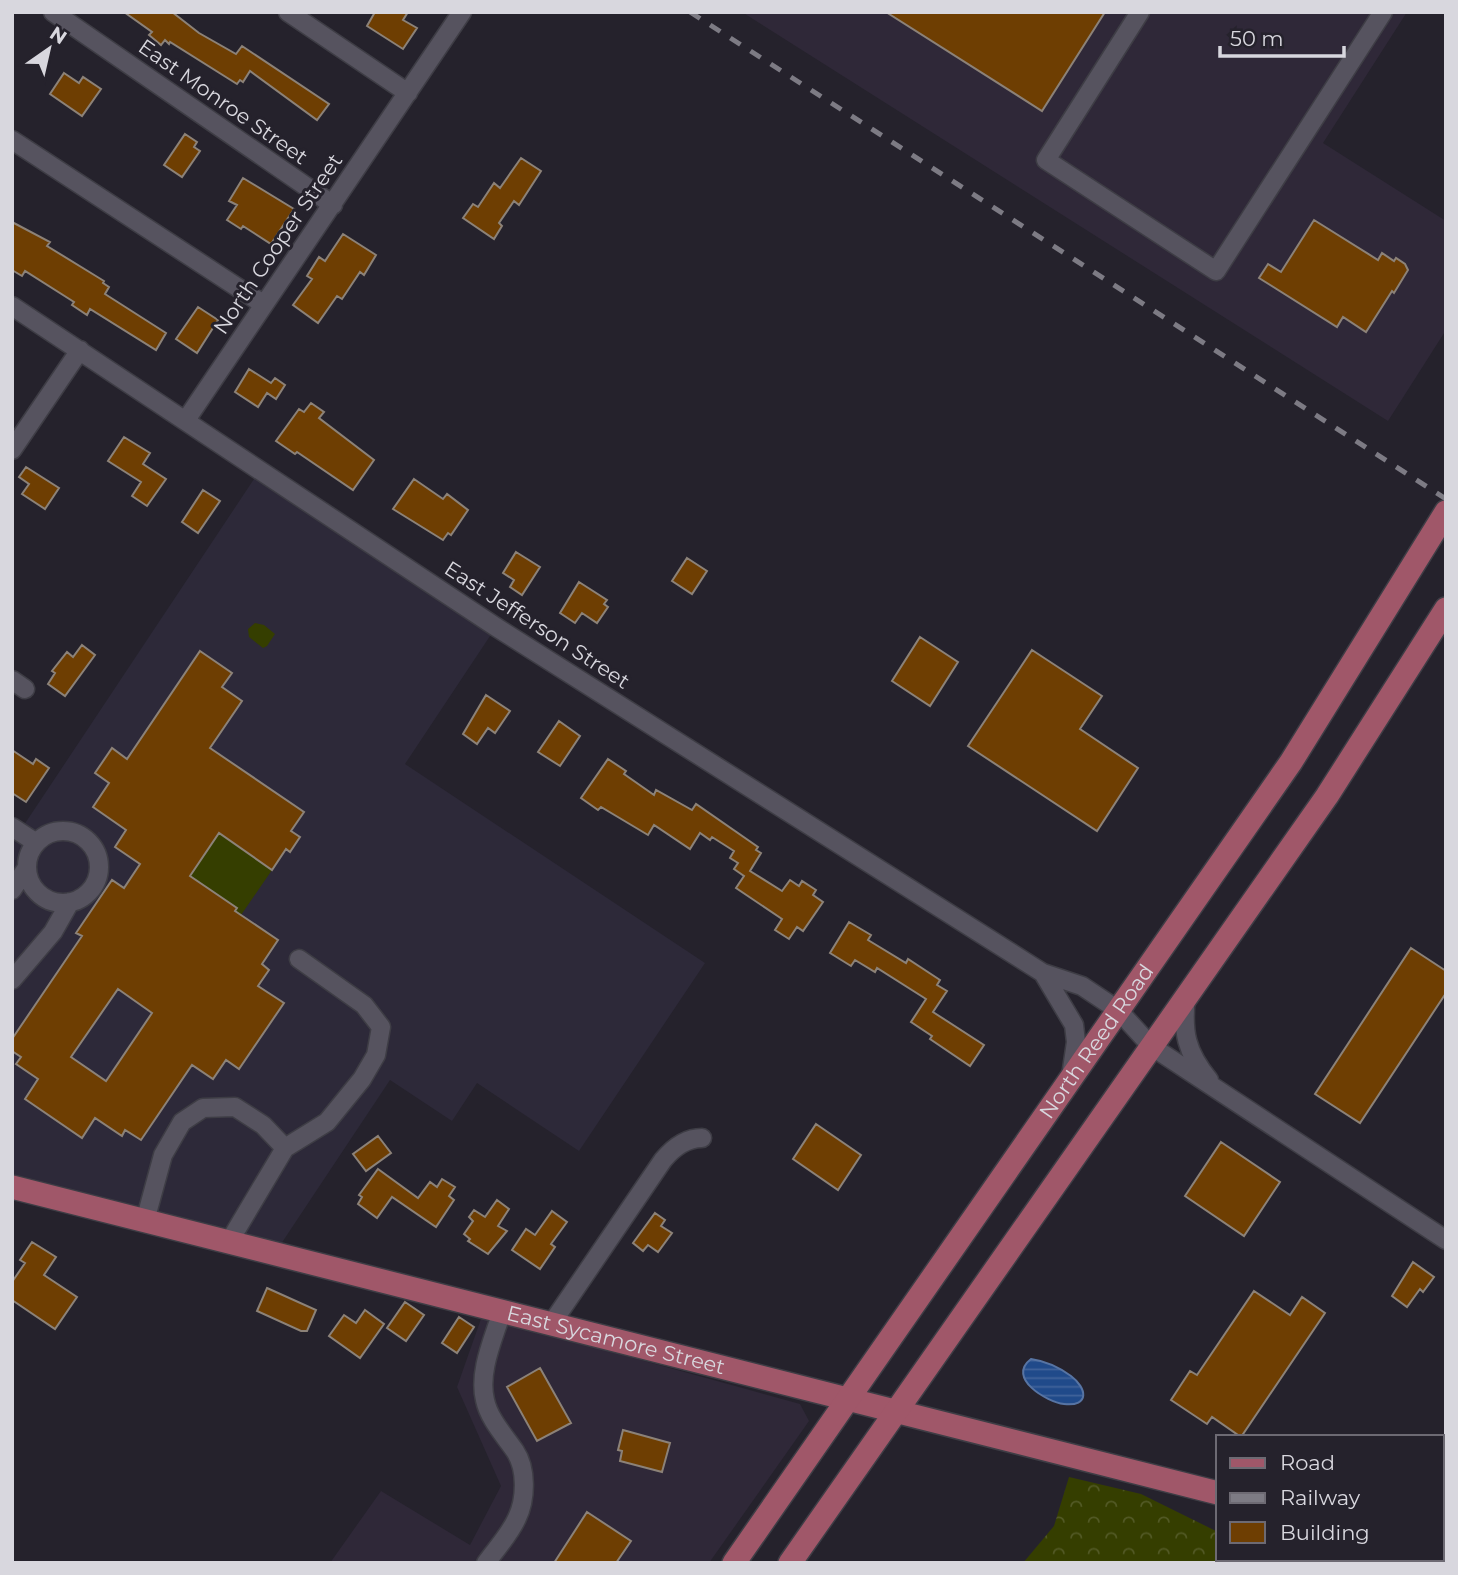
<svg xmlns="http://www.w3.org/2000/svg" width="1458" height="1575" font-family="Montserrat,sans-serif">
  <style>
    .commercial { fill: #2f2838 }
    .built { fill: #2d2939 }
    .forest { fill: url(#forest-crowns) }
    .park { fill: #353e00 }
    .water { fill: url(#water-rules); stroke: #5774a3; stroke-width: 2 }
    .building { fill: #6e3e02; stroke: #8c8278; stroke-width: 2; fill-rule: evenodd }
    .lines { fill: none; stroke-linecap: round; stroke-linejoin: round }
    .minor-casing { stroke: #3e3d45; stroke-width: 21 }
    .major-casing { stroke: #3e3d45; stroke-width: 26 }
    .minor { stroke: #56535f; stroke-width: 18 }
    .major { stroke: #a05769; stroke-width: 23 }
    .rail { stroke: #7d7b84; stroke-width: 5; stroke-dasharray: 12 12; stroke-linecap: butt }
    .labels { text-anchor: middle; stroke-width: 6; stroke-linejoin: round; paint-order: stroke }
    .street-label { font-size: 21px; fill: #d8d7de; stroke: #25222c }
  </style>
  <defs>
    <pattern id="forest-crowns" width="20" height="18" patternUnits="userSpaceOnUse" patternTransform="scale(1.75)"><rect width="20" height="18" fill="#353e00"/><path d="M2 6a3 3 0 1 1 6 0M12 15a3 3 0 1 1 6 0" fill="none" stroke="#525925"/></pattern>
    <pattern id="water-rules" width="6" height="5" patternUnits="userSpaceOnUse" patternTransform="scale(1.75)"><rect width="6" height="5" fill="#204a8a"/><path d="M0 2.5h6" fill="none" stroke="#40639a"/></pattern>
  </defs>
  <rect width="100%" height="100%" fill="#25222c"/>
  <path class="commercial" d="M742,12H1407L1323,143L1446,221V330L1388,421Z
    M482,1316L800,1404L809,1421L709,1563H330L381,1491L470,1545L501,1486L457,1387Z"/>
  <path class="built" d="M260,470L496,627L405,764L705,963L579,1151L477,1083L452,1121L390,1080L275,1253L12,1187V843Z"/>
  <path class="forest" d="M1069,1477L1141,1494L1218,1532V1559H1271L1274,1563H1023L1054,1526Z"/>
  <path class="park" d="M255,623L264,625L275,634L267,646L263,648L249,637L248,629Z
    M219,833L272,870L241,915L235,911L237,908L190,876Z"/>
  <path class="water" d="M1031,1359C1045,1361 1060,1368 1071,1376C1087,1388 1090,1407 1064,1404C1047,1402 1006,1378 1031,1359Z"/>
  <path class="building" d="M124,12H172L199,33L236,54L242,46L329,104L317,120L250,71L243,82L240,80L237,84L170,42L169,44L165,40L161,45L149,35L152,32Z
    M375,12H408L403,20L417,28L403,49L367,26Z
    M886,12H1105L1042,111Z
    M64,73L79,83L83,77L101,89L82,116L50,94Z
    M185,134L197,142L194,147L200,151L182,177L164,165Z
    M521,158L541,171L519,205L514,201L499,223L502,226L494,239L463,218L473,204L478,207L494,183L500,188Z
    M243,178L294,209L271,244L243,226L241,229L227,220L237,205L229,201Z
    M1314,220L1378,260L1382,253L1394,261L1396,258L1405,264L1408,270L1394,293L1392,291L1366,332L1343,317L1337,327L1259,278L1268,264L1281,272Z
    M12,222L50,242L47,246L104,281L103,283L109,287L105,294L166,333L156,350L90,309L87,315L72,305L74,302L25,271L22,276L12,270Z
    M343,234L376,255L364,275L360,272L342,299L337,296L318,323L293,305L312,279L307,276L319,257L325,261Z
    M198,307L218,320L197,353L176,339Z
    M249,369L271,383L275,378L285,385L276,399L267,393L258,407L235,392Z
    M311,403L324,412L319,418L374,460L353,490L297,452L295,454L276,441L299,409L304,412Z
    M124,437L150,453L143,464L166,479L147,506L132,496L141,482L108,461Z
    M26,467L59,488L45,509L22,494L29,484L19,477Z
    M414,479L443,499L447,494L468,510L451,535L448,533L443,540L393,509Z
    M203,490L220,501L198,533L182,522Z
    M516,552L540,567L522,595L510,587L514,580L503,573Z
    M687,558L707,571L692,594L672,581Z
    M579,582L607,600L604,604L608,607L597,623L582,613L575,623L560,613Z
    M920,637L958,662L930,706L892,681Z
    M82,645L95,655L65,696L48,684L55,673L52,671L67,652L73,657Z
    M1032,650L1102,696L1080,729L1138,768L1097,831L968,746Z
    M200,651L232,673L222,687L242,701L210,748L304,812L291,831L300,837L290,852L286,849L272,870L219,833L190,876L237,908L235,911L278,940L262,964L269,970L258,986L284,1003L239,1069L226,1060L213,1079L192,1065L141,1140L125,1130L122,1136L95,1118L82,1138L25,1099L38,1079L16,1064L21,1057L12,1051V1039L82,936L76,933L112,880L124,888L140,864L115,847L126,830L93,807L109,783L95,773L112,748L127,759ZM118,989L152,1013L106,1081L71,1057Z
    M486,695L510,711L495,733L488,728L477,744L463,734Z
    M559,721L580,736L560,766L538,752Z
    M12,750L33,764L36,759L49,768L26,802L12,793Z
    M608,759L626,771L624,774L654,795L656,790L692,810L696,804L758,847L756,850L761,853L750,871L782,891L790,880L799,886L802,881L816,890L813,895L823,902L803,931L797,927L789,939L775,930L782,919L736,888L744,876L734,869L738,863L730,858L734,851L712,837L710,840L700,833L690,849L654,825L648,835L601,807L598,810L581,798Z
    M849,922L871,935L868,940L906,963L908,959L940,980L937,985L947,991L933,1012L984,1045L970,1066L930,1039L932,1036L911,1022L926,999L877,968L875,972L855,960L851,966L830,953Z
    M1411,948L1446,971V993L1360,1123L1315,1094Z
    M816,1124L861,1155L838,1190L793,1159Z
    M378,1136L391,1153L366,1171L353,1154Z
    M1221,1142L1280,1182L1244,1236L1185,1196Z
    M378,1169L418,1198L430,1182L437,1187L442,1179L455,1187L449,1196L454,1200L436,1227L392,1197L377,1218L358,1204L362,1197L359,1195Z
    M497,1200L509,1209L498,1226L507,1231L488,1254L468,1241L470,1239L464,1234L473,1221L469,1217L474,1210L485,1217Z
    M552,1211L567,1222L551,1244L555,1247L540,1269L512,1250L526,1229L535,1235Z
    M655,1213L665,1220L661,1226L672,1233L658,1252L648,1245L643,1251L633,1243Z
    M32,1242L56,1257L44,1275L77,1297L55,1329L12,1300V1282L25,1263L20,1260Z
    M1413,1262L1434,1277L1423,1292L1420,1289L1407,1307L1392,1296Z
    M267,1288L316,1310L307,1331H301L257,1311Z
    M1254,1291L1290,1315L1302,1297L1325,1313L1241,1437L1212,1417L1207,1424L1171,1400L1190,1371L1197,1375Z
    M405,1302L424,1315L406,1341L387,1328Z
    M365,1310L384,1324L360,1358L329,1336L344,1315L356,1323Z
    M459,1317L474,1327L457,1353L442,1343Z
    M540,1368L571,1423L537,1441L507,1387Z
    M623,1430L670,1443L662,1472L620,1461L622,1451L618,1450Z
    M587,1512L631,1541L616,1563H554Z"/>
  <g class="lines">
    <defs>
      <path id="minor" d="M53,12L333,205
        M288,12L408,93
        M1140,12L1046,160L1216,271L1383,12
        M12,140L263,304
        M12,306L496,627L1043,973L1082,986L1118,1010L1151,1046L1446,1240
        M186,420L462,12
        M12,450L80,350
        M12,680L25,689
        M12,827L35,842
        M27 867a36 36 0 1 1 72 0a36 36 0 1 1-72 0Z
        M12,890L26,869
        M1043,973L1074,1025L1076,1042L1071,1076
        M12,980L53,932L70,902
        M1186,996C1182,1032 1186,1052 1209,1080
        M145,1221L163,1155L182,1122L203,1108L235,1107L263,1125L285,1148
        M229,1242L285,1148L327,1122L362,1079L376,1055L381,1027L364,1005L299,959
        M552,1323L663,1160C673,1148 685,1138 702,1138
        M486,1563C496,1549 510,1534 517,1518C526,1499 527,1469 515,1451C504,1435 489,1419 485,1400C478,1371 494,1338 502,1311"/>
      <g id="major">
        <path id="s1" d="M12,1187L1218,1493"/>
        <path d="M1442,1552L1446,1553"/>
        <path id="s2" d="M734,1563L1291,762L1446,512"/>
        <path d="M790,1563L1327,796L1446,609"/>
      </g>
    </defs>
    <use href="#minor" class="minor-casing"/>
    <use href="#major" class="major-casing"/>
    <use href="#minor" class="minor"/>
    <use href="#major" class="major"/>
    <path class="rail" d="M690,12L1446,499"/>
  </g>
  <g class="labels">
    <g class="street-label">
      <text transform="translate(223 102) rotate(35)" y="7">East Monroe Street</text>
      <text transform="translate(278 244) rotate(-56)" y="7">North Cooper Street</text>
      <text transform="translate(537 625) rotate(33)" y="7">East Jefferson Street</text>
      <text dy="7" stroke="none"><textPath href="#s2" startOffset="635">North Reed Road</textPath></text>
      <text dy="7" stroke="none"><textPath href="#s1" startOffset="623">East Sycamore Street</textPath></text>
    </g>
  </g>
  <rect width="1458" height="1575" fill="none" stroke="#d8d7de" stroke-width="28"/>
  <rect x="1216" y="1435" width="228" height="126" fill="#25222c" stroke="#6d6a73" stroke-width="2"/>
  <rect x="1230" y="1458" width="35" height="10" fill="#a05769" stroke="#6d6a73" stroke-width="2"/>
  <text x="1280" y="1470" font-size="21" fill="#d8d7de">Road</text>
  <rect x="1230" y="1493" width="35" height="10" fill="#7d7b84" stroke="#6d6a73" stroke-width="2"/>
  <text x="1280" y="1505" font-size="21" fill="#d8d7de">Railway</text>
  <rect x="1230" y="1522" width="35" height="21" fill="#6e3e02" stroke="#6d6a73" stroke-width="2"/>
  <text x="1280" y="1540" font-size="21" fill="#d8d7de">Building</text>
  <g transform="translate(49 49) rotate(34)" stroke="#25222c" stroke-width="5" paint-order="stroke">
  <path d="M0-5L12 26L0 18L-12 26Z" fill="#d8d7de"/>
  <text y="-10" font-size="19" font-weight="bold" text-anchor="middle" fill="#d8d7de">N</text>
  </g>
  <path d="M1220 46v10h124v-10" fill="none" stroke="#d8d7de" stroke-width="3.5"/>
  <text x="1230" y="46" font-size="21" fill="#d8d7de" stroke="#25222c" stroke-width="5" paint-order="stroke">50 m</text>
</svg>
